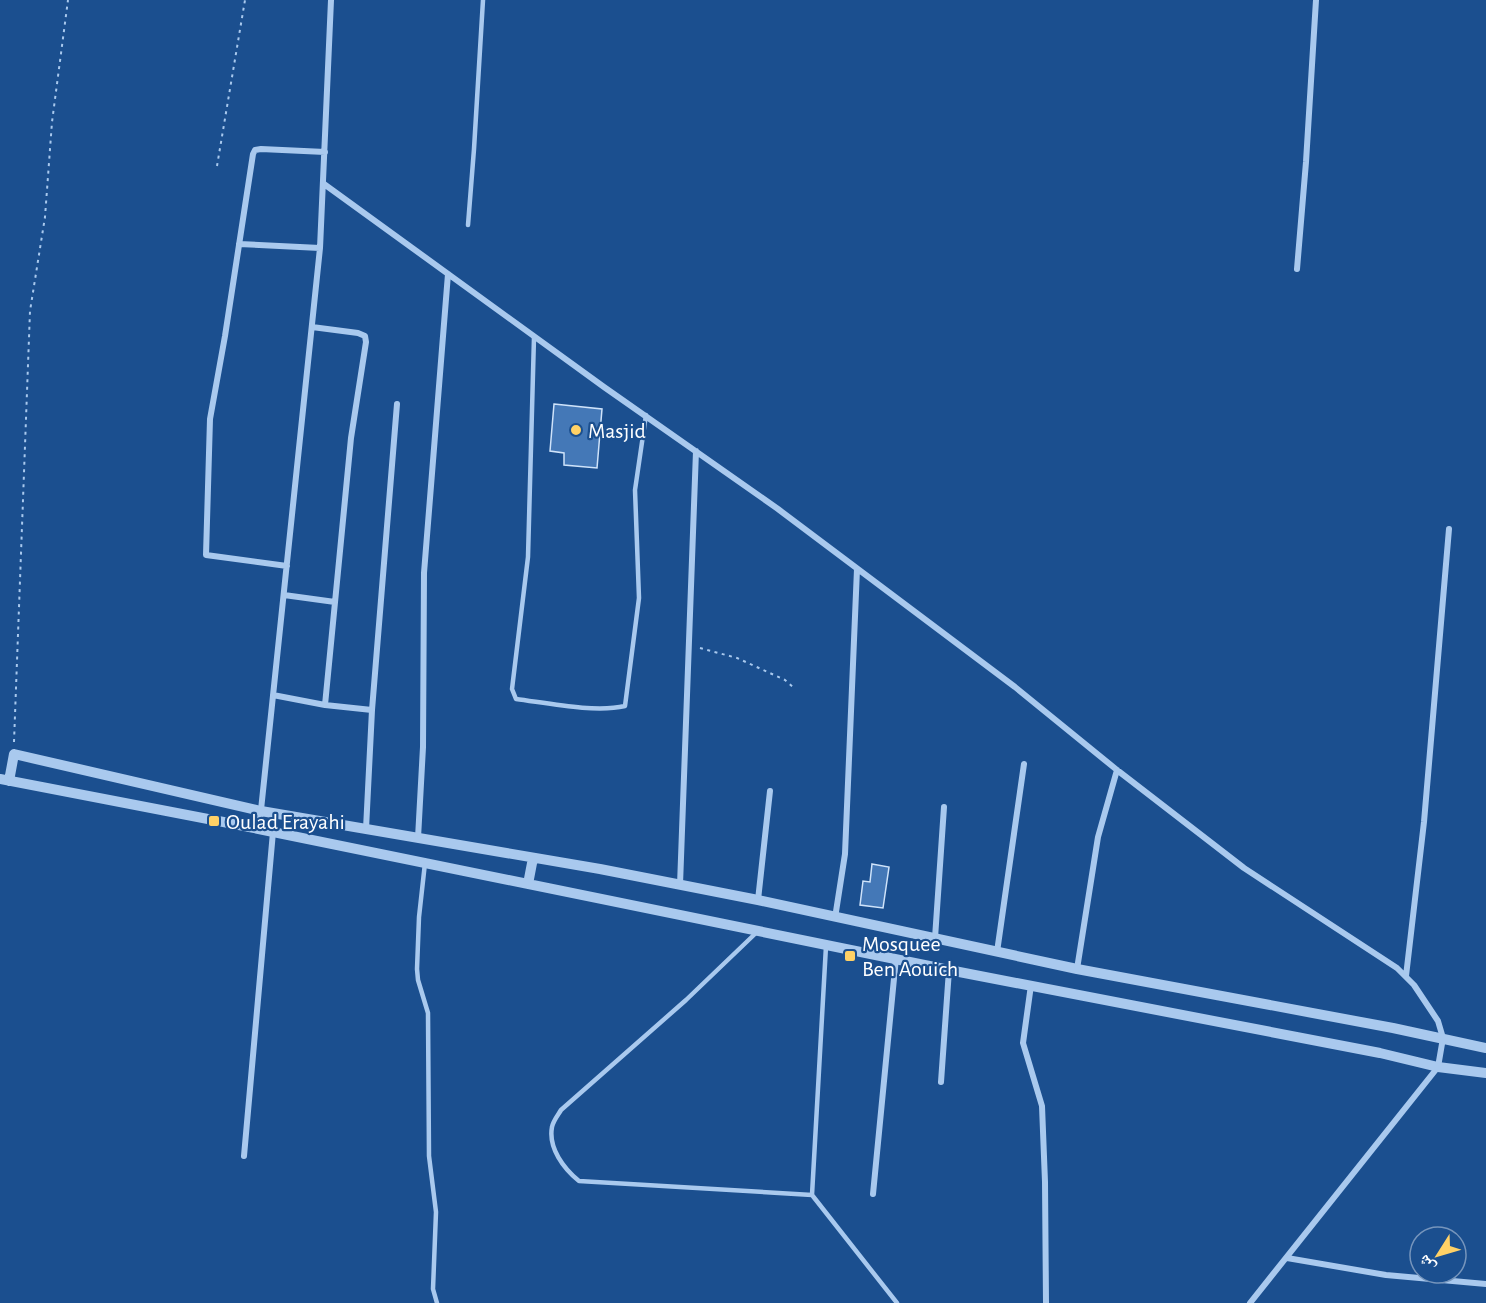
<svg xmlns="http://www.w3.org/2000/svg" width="1486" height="1303" font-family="'Alegreya Sans','Noto Naskh Arabic',sans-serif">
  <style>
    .building { fill: #4478b7; stroke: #cfe3fa; stroke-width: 1.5 }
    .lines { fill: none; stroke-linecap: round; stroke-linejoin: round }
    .path { stroke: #a9c9ee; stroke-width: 2; stroke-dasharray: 3 4.5; stroke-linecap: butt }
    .service { stroke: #a9c9ee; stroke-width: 4.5 }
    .minor { stroke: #a9c9ee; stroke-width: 6 }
    .tertiary { stroke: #a9c9ee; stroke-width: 10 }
    .poi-dot { fill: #ffd166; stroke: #1b4f8f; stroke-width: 2 }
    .labels { text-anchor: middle; stroke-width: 4.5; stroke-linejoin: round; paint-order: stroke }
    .poi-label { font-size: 22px; fill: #fff; stroke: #1b4f8f; text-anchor: start }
  </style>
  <rect width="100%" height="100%" fill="#1b4f8f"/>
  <path class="building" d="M554,404L602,409L597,468L564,465V453L550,451Z
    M872,864L889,867L883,908L860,905L863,881L870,882Z"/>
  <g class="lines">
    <path class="path" d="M217,166L245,0
      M700,648L737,658L785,680L793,687
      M14,742L30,311L45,217L52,122L68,0"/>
    <path class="service" d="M468,225L474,149L483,0
      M534,337L528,557L512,689L516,699C547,703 595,713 625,706L639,598L635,490L646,415
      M425,863L419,917L417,969L418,980L428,1013L429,1156L436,1212L433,1289L437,1303
      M758,931L686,1000L561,1110C558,1115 553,1121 552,1127C548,1148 564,1169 579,1181L812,1195
      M826,946L812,1195L897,1303"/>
    <path class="minor" d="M324,184L604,387L778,509L1015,687L1117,770L1244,868L1397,968L1414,985L1438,1021L1443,1038L1438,1067L1250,1303
      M239,244L320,248
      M1297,269L1306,162L1316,0
      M312,327L358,333L365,336L366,342L351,438L325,705
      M287,566L206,555L210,419L225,336L253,154L255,150L261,149L325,152
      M284,595L335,602
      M273,695L325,705L372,710L366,829
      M372,710L397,404
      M259,829L320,248L331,0
      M418,838L423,747L424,573L448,274
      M680,885L696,451
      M758,900L770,791
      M835,918L845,854L857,569
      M935,938L944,807
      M997,952L1024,764
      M1077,969L1098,837L1117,770
      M1406,976L1424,822L1449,529
      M1031,985L1023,1043L1042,1106L1045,1182L1046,1303
      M941,1082L949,970
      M244,1156L273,832
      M873,1194L896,958
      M1287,1258L1386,1275L1486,1284"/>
    <path class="tertiary" d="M0,779L239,825L949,970L1380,1053L1438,1067L1486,1073
      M9,781L14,754L261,811L600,869L758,900L1077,969L1393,1028L1486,1048
      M528,884L533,858"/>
  </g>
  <g class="poi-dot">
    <circle cx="576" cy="430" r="6"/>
    <rect x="208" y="815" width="12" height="12" rx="3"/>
    <rect x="844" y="950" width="12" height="12" rx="3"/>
  </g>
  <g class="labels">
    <g class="poi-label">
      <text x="588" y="438">Masjid</text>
      <text x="226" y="829">Oulad Erayahi</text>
      <text x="862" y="951">Mosquee<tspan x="862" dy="25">Ben Aouich</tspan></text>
    </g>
  </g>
  <g transform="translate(1438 1255) rotate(233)"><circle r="28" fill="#1b4f8f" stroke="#7695bc" stroke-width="1.5"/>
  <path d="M0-4.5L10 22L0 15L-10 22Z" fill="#ffd166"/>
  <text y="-9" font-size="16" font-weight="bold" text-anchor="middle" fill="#ffffff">ش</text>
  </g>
</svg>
